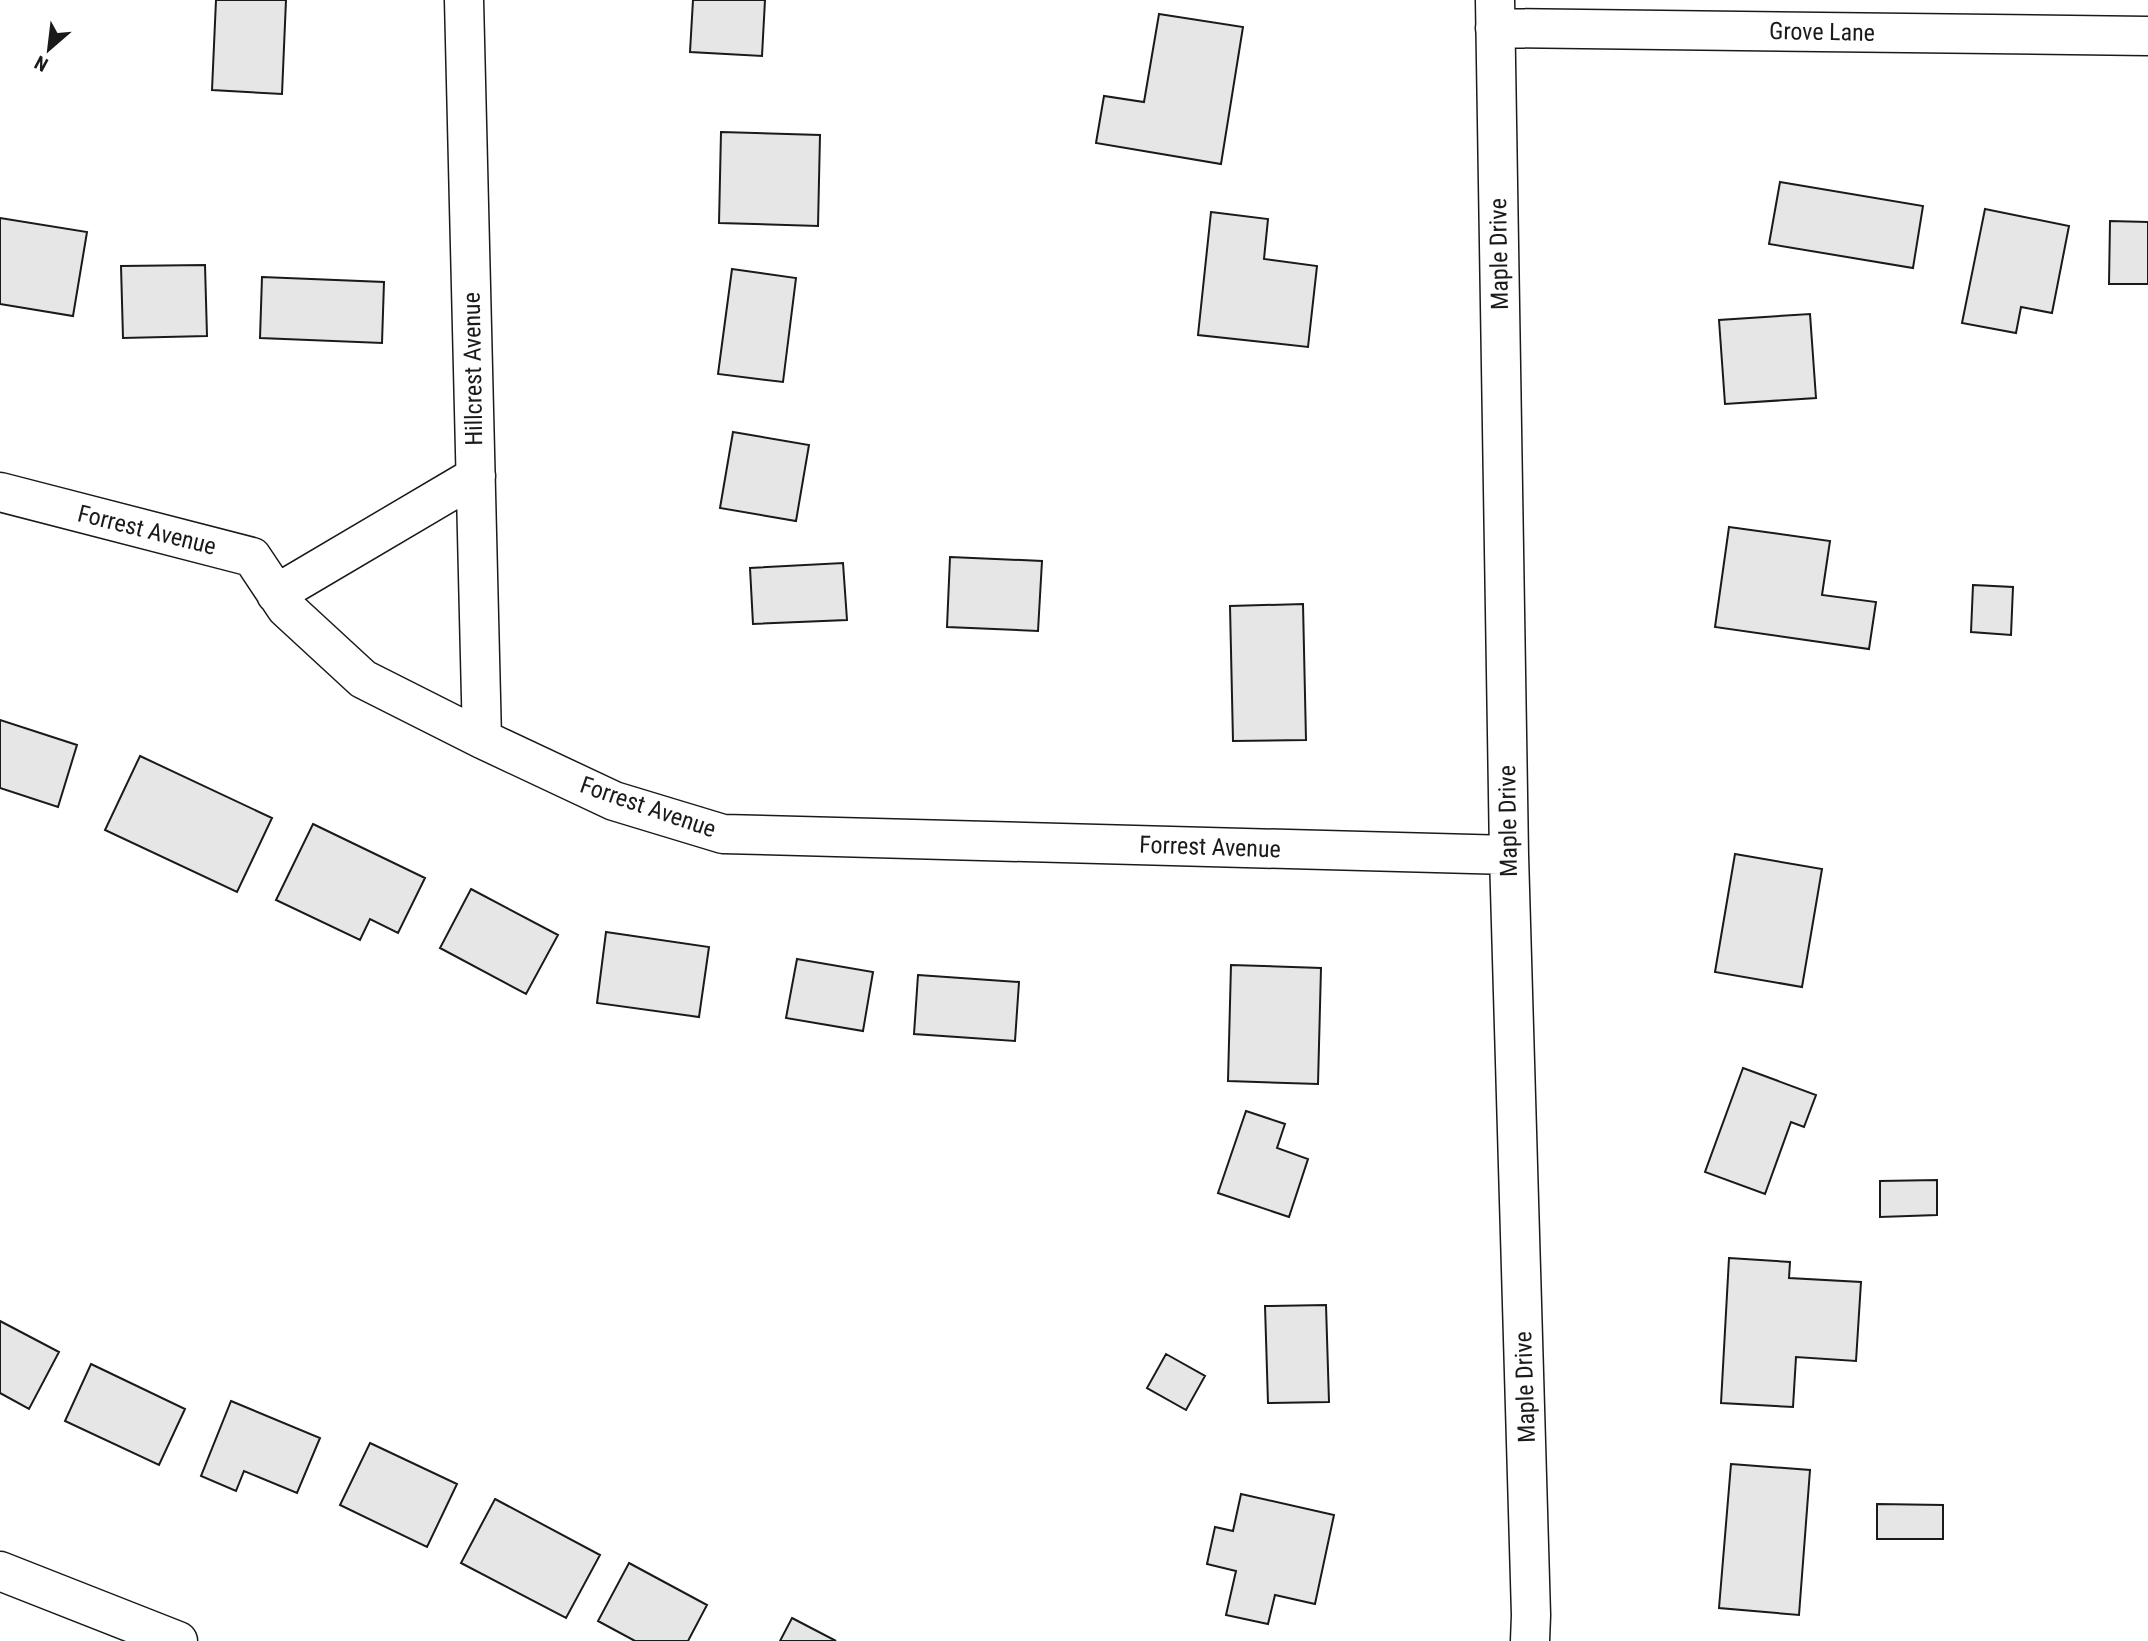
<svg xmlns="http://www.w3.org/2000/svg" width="2148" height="1641" font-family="'Roboto Condensed',sans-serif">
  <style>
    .building { fill: #e6e6e6; stroke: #1a1a1a; stroke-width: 2 }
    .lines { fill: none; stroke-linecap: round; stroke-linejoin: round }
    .minor-casing { stroke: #1a1a1a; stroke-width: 41 }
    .minor { stroke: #fff; stroke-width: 38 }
    .labels { text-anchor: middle; stroke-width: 5; stroke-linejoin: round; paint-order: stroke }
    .street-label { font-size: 24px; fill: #1a1a1a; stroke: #fff }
  </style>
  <rect width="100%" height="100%" fill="#fff"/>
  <path class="building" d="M216,0H286L282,94L212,90Z
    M693,0H765L762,56L690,52Z
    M1159,14L1243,27L1221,164L1096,143L1104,96L1144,102Z
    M721,132L820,135L818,226L719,223Z
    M1780,182L1923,206L1913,268L1769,244Z
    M1985,209L2069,226L2052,313L2021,307L2016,333L1962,323Z
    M1211,212L1268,219L1264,259L1317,266L1308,347L1198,335Z
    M0,218L87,232L73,316L0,304Z
    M2110,221L2148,222V284H2109Z
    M205,265L207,336L123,338L121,266Z
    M732,269L796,278L783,382L718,374Z
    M262,277L384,282L382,343L260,338Z
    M1810,314L1816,398L1725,404L1719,320Z
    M733,432L809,445L796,521L720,508Z
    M1729,527L1830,541L1822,595L1876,602L1869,649L1715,627Z
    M950,557L1042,561L1038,631L947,627Z
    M843,563L847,620L753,624L750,568Z
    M1973,585L2013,587L2011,635L1971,632Z
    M1303,604L1306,740L1233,741L1230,606Z
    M0,720L77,745L58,807L0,788Z
    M140,756L272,818L237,892L105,830Z
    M313,824L425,878L398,933L370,919L360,940L276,900Z
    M1735,854L1822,869L1802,987L1715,972Z
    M471,889L558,935L526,994L440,948Z
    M606,932L709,947L699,1017L597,1003Z
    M797,959L873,972L863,1031L786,1018Z
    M1231,965L1321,968L1318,1084L1228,1081Z
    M918,975L1019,982L1015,1041L914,1034Z
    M1743,1068L1816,1095L1804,1127L1791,1122L1765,1194L1705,1172Z
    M1246,1111L1285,1124L1277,1148L1308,1159L1289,1217L1218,1193Z
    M1937,1180V1215L1880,1217V1181Z
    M1729,1258L1790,1262L1789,1278L1861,1282L1856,1361L1796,1357L1793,1407L1721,1403Z
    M1326,1305L1329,1402L1268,1403L1265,1306Z
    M0,1321L59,1352L29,1409L0,1393Z
    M1166,1354L1205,1376L1186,1410L1147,1388Z
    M91,1364L185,1409L159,1465L65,1421Z
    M231,1401L320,1438L297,1493L244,1471L236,1491L201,1476Z
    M370,1443L457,1484L427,1547L340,1505Z
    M1731,1464L1810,1470L1799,1615L1719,1608Z
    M1241,1494L1334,1515L1315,1604L1275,1595L1268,1624L1226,1615L1236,1571L1207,1564L1215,1527L1233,1531Z
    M495,1499L600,1555L566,1618L461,1563Z
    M1877,1504L1943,1505V1539H1877Z
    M629,1563L707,1605L688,1641H635L598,1621Z
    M792,1618L836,1641H780Z"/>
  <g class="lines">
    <defs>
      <path id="minor" d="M464,0L482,739
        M1495,0L1509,855L1531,1615L1530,1641
        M1495,28L2148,36
        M0,492L252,557L286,608L363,679L482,739L614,801L723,834L1509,855
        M276,594L476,476
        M0,1571L178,1641"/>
    </defs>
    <use href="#minor" class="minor-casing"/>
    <use href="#minor" class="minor"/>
  </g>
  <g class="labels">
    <g class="street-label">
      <text transform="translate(1822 32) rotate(1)" y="8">Grove Lane</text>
      <text transform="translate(1499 254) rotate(-91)" y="8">Maple Drive</text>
      <text transform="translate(473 369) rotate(-91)" y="8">Hillcrest Avenue</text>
      <text transform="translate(147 530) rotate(14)" y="8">Forrest Avenue</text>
      <text transform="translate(648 807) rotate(19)" y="8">Forrest Avenue</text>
      <text transform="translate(1508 821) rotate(-91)" y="8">Maple Drive</text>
      <text transform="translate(1210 847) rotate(2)" y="8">Forrest Avenue</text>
      <text transform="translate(1525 1387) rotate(-92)" y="8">Maple Drive</text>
    </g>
  </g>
  <g transform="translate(49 49) rotate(208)" stroke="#ffffff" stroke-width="5" paint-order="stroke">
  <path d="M0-5L12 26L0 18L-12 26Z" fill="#1a1a1a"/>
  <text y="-10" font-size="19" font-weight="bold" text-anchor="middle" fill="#1a1a1a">N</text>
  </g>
</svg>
